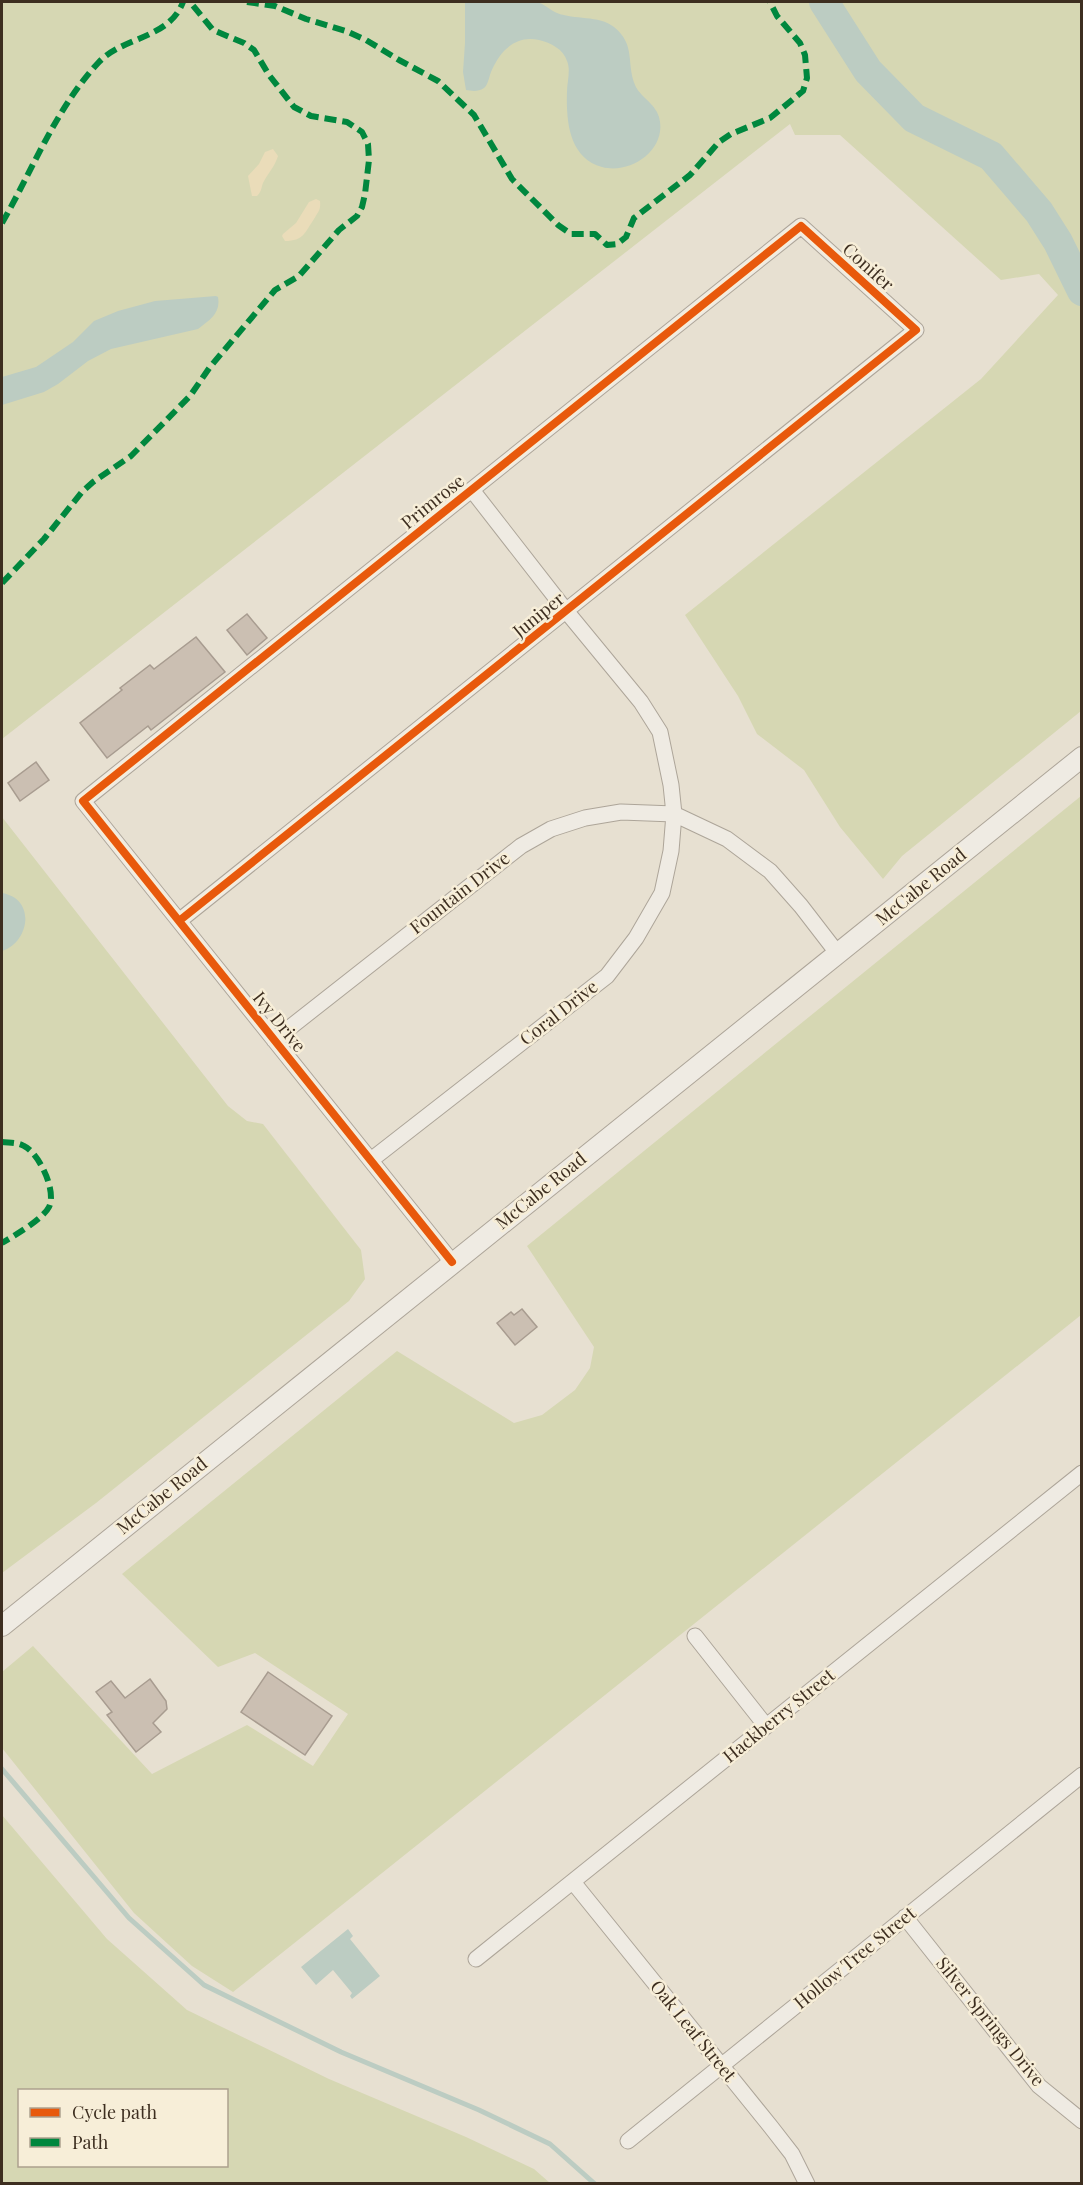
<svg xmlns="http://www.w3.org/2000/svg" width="1083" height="2185" font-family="'Playfair Display',serif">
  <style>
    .green { fill: #d6d7b3; fill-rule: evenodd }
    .sand { fill: #eadcb9 }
    .water { fill: #bcccc2 }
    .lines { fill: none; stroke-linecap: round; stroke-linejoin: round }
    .stream { stroke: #bcccc2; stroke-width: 5 }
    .river { stroke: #bcccc2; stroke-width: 30 }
    .building { fill: #cbbfb2; stroke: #a89c90; stroke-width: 1.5 }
    .minor-casing { stroke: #ada599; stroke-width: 17 }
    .tertiary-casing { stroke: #ada599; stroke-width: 22 }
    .minor { stroke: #efebe3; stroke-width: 15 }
    .tertiary { stroke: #efebe3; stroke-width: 20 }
    .quiet { stroke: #00873e; stroke-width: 6; stroke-dasharray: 12 6; stroke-linecap: butt }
    .cycleway-casing { stroke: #f7eed8; stroke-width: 11 }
    .cycleway { stroke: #e8590c; stroke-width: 8 }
    .labels { text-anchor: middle; stroke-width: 5; stroke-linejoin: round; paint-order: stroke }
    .street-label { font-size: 18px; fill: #3d2e20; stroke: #f7eed8 }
  </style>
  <rect width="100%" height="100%" fill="#e7e0d1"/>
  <path class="green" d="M2,2H1081V711L902,856L883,879L840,827L804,770L757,734L738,696L685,615L981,379L1058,295L1039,274L1001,280L840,135H795L790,124L2,739Z
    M1081,796V1315L233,1992L192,1966L134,1913L2,1748V1672L33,1646L152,1774L247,1725L313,1766L348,1714L255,1653L218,1667L122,1574L397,1351L514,1423L542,1415L575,1390L590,1368L594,1347L527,1246Z
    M2,817L228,1106L247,1121L263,1124L361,1250L365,1279L349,1301L96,1503L2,1573Z
    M2,1815L107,1939L187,2010L329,2079L466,2137L534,2169L550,2183H2ZM20,2090H226V2166H20Z"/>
  <path class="sand" d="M273,149L278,156C274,168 268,173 263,183C261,188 262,191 257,196H252L248,176L259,164L265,152Z
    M316,199L320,201C321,210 318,212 314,219C305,232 304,241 285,241L282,236L283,234L296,223L309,202Z"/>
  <path class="water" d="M465,2C483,1 501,2 519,2C524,2 533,0 537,2C543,3 550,10 557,13C574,20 599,15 614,27C636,45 626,62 635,85C640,97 655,103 659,117C668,149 631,175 602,167C569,158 566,121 567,92C567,82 571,70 567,61C563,49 551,43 539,40C515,35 500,51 491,72C489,77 488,85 484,88C478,92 472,91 466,90L463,72L465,43Z
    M216,296L218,297C221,313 210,320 198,329L111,349L88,361L58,384L44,392L2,405V377L36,367L73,342L94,321L118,311L155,301Z
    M2,893C37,899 29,943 2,951Z
    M348,1929L353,1936L350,1939L380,1976L352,1999L350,1996L352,1993L333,1970L316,1985L301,1967Z"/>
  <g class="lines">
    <path class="stream" d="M2,1769L129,1918L204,1985L341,2052L479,2110L550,2144L595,2184"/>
    <path class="river" d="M824,2L868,71L914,118L991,156L1039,212L1058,242L1082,291"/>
  </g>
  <path class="building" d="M247,614L267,638L247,655L227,630Z
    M196,637L225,672L151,730L148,726L107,758L80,723L122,690L120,688L150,665L154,669Z
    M36,762L49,780L20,801L8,783Z
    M522,1309L537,1327L515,1345L497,1323L511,1312L514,1315Z
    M268,1672L332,1716L305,1755L241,1712Z
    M150,1679L166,1701L167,1709L153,1723L161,1732L136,1752L107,1715L112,1712L96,1692L111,1681L125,1698Z"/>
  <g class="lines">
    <defs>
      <path id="minor" d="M179,921L916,330L801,226L83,801L211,961L452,1262
        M274,1040L521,846L551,829L585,818L621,812L674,814L727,839L770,871L801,906L838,954
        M371,1160L607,976L636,938L662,893L671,851L674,814L671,785L660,732L641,702L567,612L472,490
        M695,1636L766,1726
        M573,1882L771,2127L792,2154L807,2184
        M905,1917L1039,2086L1082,2121
        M476,1959L1082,1473
        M628,2141L1082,1775"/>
      <path id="tertiary" d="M2,1626L1082,757"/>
    </defs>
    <use href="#minor" class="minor-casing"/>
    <use href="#tertiary" class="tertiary-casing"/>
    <use href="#minor" class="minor"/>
    <use href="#tertiary" class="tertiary"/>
    <path class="quiet" d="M247,2L275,6L306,19L346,31L366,40L399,60L438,81L474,115L512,179L558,225L571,234H595L607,245L617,244L626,237L634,218L690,175L719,142L731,134L770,118L803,91L807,78L805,55L800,43L777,16L770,2
      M2,223C33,169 56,108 99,62C124,36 169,39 183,2
      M2,583L44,539L82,492L93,482L131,456L190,396L210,367L275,290L299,276L339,230L357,216L362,207L365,194L369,160L368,144L362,132L347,122L311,116L294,107L269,75L254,50L244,43L213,30L190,2
      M2,1142C9,1143 17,1142 24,1146C39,1153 57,1191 49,1207C43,1219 14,1236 2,1243"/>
    <defs>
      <path id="cycleway" d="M179,921L916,330L801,226L83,801L211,961L452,1262"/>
    </defs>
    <use href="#cycleway" class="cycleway-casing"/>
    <use href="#cycleway" class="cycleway"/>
  </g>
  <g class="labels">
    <g class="street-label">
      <text transform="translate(868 267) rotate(42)" y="6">Conifer</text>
      <text transform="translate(433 502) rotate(-39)" y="6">Primrose</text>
      <text transform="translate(539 615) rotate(-39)" y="6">Juniper</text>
      <text transform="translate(921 887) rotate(-39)" y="6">McCabe Road</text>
      <text transform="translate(460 893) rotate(-38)" y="6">Fountain Drive</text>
      <text transform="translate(559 1013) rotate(-38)" y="6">Coral Drive</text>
      <text transform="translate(279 1022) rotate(51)" y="6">Ivy Drive</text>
      <text transform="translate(541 1191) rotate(-39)" y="6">McCabe Road</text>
      <text transform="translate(162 1496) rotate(-39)" y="6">McCabe Road</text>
      <text transform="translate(779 1716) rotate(-39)" y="6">Hackberry Street</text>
      <text transform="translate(855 1958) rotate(-39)" y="6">Hollow Tree Street</text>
      <text transform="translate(990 2022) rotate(51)" y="6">Silver Springs Drive</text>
      <text transform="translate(693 2031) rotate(51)" y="6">Oak Leaf Street</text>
    </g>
  </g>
  <rect width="1083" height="2185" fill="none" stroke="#3d2e20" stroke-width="6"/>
  <rect x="18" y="2089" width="210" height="78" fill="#f7eed8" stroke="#ada18e" stroke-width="1.5"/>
  <rect x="30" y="2108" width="30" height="9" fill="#e8590c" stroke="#ada18e" stroke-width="1.5"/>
  <text x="72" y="2119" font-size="18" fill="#3d2e20">Cycle path</text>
  <rect x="30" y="2138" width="30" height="9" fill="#00873e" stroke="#ada18e" stroke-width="1.5"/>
  <text x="72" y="2149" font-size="18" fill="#3d2e20">Path</text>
</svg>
